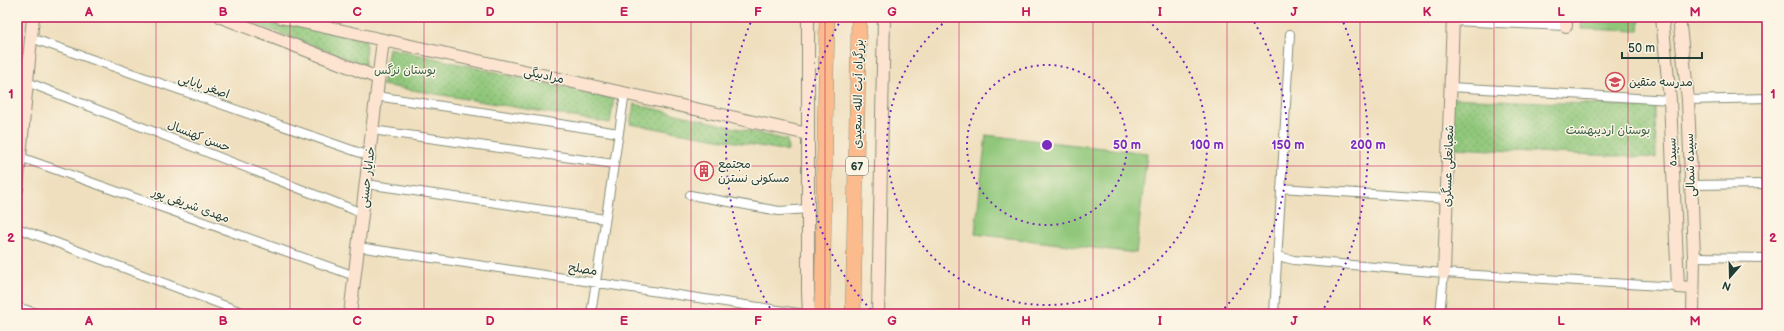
<svg xmlns="http://www.w3.org/2000/svg" width="1784" height="331" font-family="'Balsamiq Sans','Playpen Sans Arabic',sans-serif">
  <style>
    .park { fill: url(#park-dots); stroke: #588257 }
    .pitch { fill: #90c77a; stroke: #588257 }
    .lines { fill: none; stroke-linecap: round; stroke-linejoin: round }
    .street-casing { stroke: #878e79; stroke-width: 10 }
    .secondary-casing { stroke: #878e79; stroke-width: 14 }
    .highway-casing { stroke: #878e79; stroke-width: 16 }
    .street { stroke: #fff; stroke-width: 8 }
    .secondary { stroke: #fde4d1; stroke-width: 12 }
    .highway { stroke: #fbbb8d; stroke-width: 15 }
    .grid { fill: none; stroke: #c2185b; stroke-width: 1; stroke-opacity: 0.55 }
    .ring { fill: none; stroke: #7b2cbf; stroke-width: 2; stroke-dasharray: 2 4 }
    .labels { text-anchor: middle; stroke-width: 3; stroke-linejoin: round; paint-order: stroke }
    .shield { fill: #fcf5e5; stroke: #617469; stroke-width: 1 }
    .shield-label { font-size: 11px; font-weight: bold; fill: #1f3d34 }
    .park-label { font-size: 12px; fill: #3b6046; stroke: #fcf5e5 }
    .street-label { font-size: 12px; fill: #1f3d34; stroke: #fcf5e5 }
    .poi-label { font-size: 12px; fill: #1f3d34; stroke: #fcf5e5; text-anchor: start }
    .centre { fill: #7b2cbf; stroke: #fcf5e5; stroke-width: 2 }
    .ring-label { font-size: 12px; text-anchor: middle; font-weight: bold; fill: #7b2cbf; stroke: #fcf5e5; stroke-width: 3; stroke-linejoin: round; paint-order: stroke }
    .neatline { fill: none; stroke: #c2185b; stroke-width: 1.5 }
    .grid-label { font-size: 13px; text-anchor: middle; font-weight: bold; fill: #c2185b }
  </style>
  <defs>
    <pattern id="park-dots" width="8" height="8" patternUnits="userSpaceOnUse"><rect width="8" height="8" fill="#90c77a"/><path d="M2 2h.1M6 6h.1" fill="none" stroke="#75a365" stroke-width="1.8" stroke-linecap="round"/></pattern>
  </defs>
  <rect width="100%" height="100%" fill="#fcf5e5"/>
  <filter id="ink" filterUnits="userSpaceOnUse"><feTurbulence type="fractalNoise" baseFrequency=".025" numOctaves="2"/><feDisplacementMap in="SourceGraphic" scale="8" xChannelSelector="R" yChannelSelector="G"/><feConvolveMatrix kernelMatrix="1 2 1 2 8 2 1 2 1" color-interpolation-filters="sRGB"/></filter>
  <filter id="wash" filterUnits="userSpaceOnUse"><feTurbulence type="fractalNoise" baseFrequency=".012" numOctaves="4" result="noise"/><feDisplacementMap in="SourceGraphic" scale="16" xChannelSelector="R" yChannelSelector="G"/><feGaussianBlur stdDeviation="0.9" result="paint"/><feColorMatrix in="noise" values="0 0 0 0 0 0 0 0 0 0 0 0 0 0 0 0 0 1.4 0 .05"/><feComposite in="paint" operator="in"/></filter>
  <g filter="url(#wash)">
    <rect width="100%" height="100%" fill="#efdfbe"/>
    <path class="park" d="M237,17H263L366,40L365,65Z
      M389,48L614,99L610,123L382,85Z
      M1452,98L1655,107L1656,158L1452,148Z
      M634,104L787,140L788,151L630,124Z"/>
    <path class="pitch" d="M1582,17H1640L1639,31L1581,29Z
      M986,135L1147,153L1136,253L975,234Z"/>
  </g>
  <g filter="url(#ink)">
    <g class="lines">
      <defs>
        <path id="street" d="M1453,21L1566,26
          M31,38L369,156
          M27,82L362,213
          M1450,87L1670,100
          M376,96L619,133
          M1688,100L1767,98
          M372,130L614,164
          M20,157L355,276
          M366,184L605,219
          M1690,185L1767,184
          M1281,188L1447,199
          M690,195L779,211L809,209
          M17,228L247,314
          M358,247L805,314
          M1277,256L1294,260L1444,273L1678,287
          M1694,257L1767,258
          M17,307L40,314
          M591,314L625,93
          M1274,314L1290,34
          M1440,314L1444,273"/>
        <path id="secondary" d="M221,17L378,78
          M280,17L808,134
          M808,17V292L809,314
          M1566,17V26
          M1662,17L1670,100L1678,287L1693,288
          M1679,17L1688,100L1694,257L1693,314
          M17,189L33,17
          M1444,273L1453,17
          M350,314L383,40
          M878,314L884,17"/>
        <path id="highway" d="M822,314L827,17
          M853,314L859,17"/>
      </defs>
      <use href="#street" class="street-casing"/>
      <use href="#secondary" class="secondary-casing"/>
      <use href="#highway" class="highway-casing"/>
      <use href="#street" class="street"/>
      <use href="#secondary" class="secondary"/>
      <use href="#highway" class="highway"/>
    </g>
  </g>
  <path class="grid" d="M156,17V314M290,17V314M424,17V314M557,17V314M691,17V314M825,17V314M959,17V314M1093,17V314M1227,17V314M1360,17V314M1494,17V314M1628,17V314M17,166H1767"/>
  <g class="ring">
    <circle cx="1047" cy="145" r="80"/>
    <path d="M1143 17A160 160 0 1 1 951 17"/>
    <path d="M875 314A241 241 0 0 1 843 17M1251 17A241 241 0 0 1 1219 314"/>
    <path d="M773 313A321 321 0 0 1 753 17M1341 17A321 321 0 0 1 1321 313"/>
  </g>
  <defs>
    <symbol id="school-ring" viewBox="-11 -11 22 22"><circle r="9.5" fill="#fcf5e5" stroke="#d1495b" stroke-width="1.5"/><path d="M0-5L7-2L0 1L-7-2ZM-4 1L0 2.5L4 1V4Q0 6-4 4Z" fill="#d1495b"/></symbol>
    <symbol id="building-ring" viewBox="-11 -11 22 22"><circle r="9.5" fill="#fcf5e5" stroke="#d1495b" stroke-width="1.5"/><path d="M-4-6H4V6H1V3H-1V6H-4ZM-2.5-4.3h1.7v1.8h-1.7ZM.8-4.3h1.7v1.8H.8ZM-2.5-1h1.7V.8h-1.7ZM.8-1h1.7V.8H.8Z" fill="#d1495b"/></symbol>
  </defs>
  <g fill-rule="evenodd">
    <use href="#school-ring" x="1604" y="71" width="22" height="22"/>
    <use href="#building-ring" x="693" y="160" width="22" height="22"/>
  </g>
  <g class="labels">
    <rect class="shield" x="846" y="157" width="22" height="18" rx="3"/>
    <g class="shield-label">
      <text x="857" y="170">67</text>
    </g>
    <g class="park-label">
      <text x="405" y="74">بوستان نرگس</text>
      <text x="1608" y="134">بوستان اردیبهشت</text>
    </g>
    <g class="street-label">
      <text transform="translate(544 75) rotate(12)" y="4">مرادبیگی</text>
      <text transform="translate(204 86) rotate(19)" y="4">اصغر بابایی</text>
      <text transform="translate(858 94) rotate(-89)" y="4">بزرگراه آیت الله سعیدی</text>
      <text transform="translate(199 136) rotate(21)" y="4">حسن کهنسال</text>
      <text transform="translate(1672 152) rotate(-92)" y="4">سپیده</text>
      <text transform="translate(1690 165) rotate(-92)" y="4">سپیده شمالی</text>
      <text transform="translate(1448 166) rotate(-88)" y="4">شعبانعلی عسگری</text>
      <text transform="translate(367 177) rotate(-83)" y="4">خدایار حسنی</text>
      <text transform="translate(191 205) rotate(20)" y="4">مهدی شریفی پور</text>
      <text transform="translate(583 269) rotate(9)" y="4">مصلح</text>
    </g>
    <g class="poi-label">
      <text x="1629" y="86">مدرسه متقین</text>
      <text x="718" y="168">مجتمع<tspan x="718" dy="14">مسکونی نسترن</tspan></text>
    </g>
  </g>
  <circle cx="1047" cy="145" r="6" class="centre"/>
  <g class="ring-label">
    <text x="1127" y="149">50 m</text>
    <text x="1207" y="149">100 m</text>
    <text x="1288" y="149">150 m</text>
    <text x="1368" y="149">200 m</text>
  </g>
  <rect width="1784" height="331" fill="none" stroke="#fcf5e5" stroke-width="44"/>
  <g transform="translate(1730 277) rotate(200)" stroke="#fcf5e5" stroke-width="3" paint-order="stroke">
  <path d="M0-3L7 15L0 10L-7 15Z" fill="#1f3d34"/>
  <text y="-6" font-size="11" font-weight="bold" text-anchor="middle" fill="#1f3d34">N</text>
  </g>
  <path d="M1622 52v6h80v-6" fill="none" stroke="#1f3d34" stroke-width="2"/>
  <text x="1628" y="52" font-size="12" fill="#1f3d34" stroke="#fcf5e5" stroke-width="3" paint-order="stroke">50 m</text>
  <rect x="22" y="22" width="1740" height="287" class="neatline"/>
  <g class="grid-label">
    <text x="89" y="16">A</text>
    <text x="223" y="16">B</text>
    <text x="357" y="16">C</text>
    <text x="490" y="16">D</text>
    <text x="624" y="16">E</text>
    <text x="758" y="16">F</text>
    <text x="892" y="16">G</text>
    <text x="1026" y="16">H</text>
    <text x="1160" y="16">I</text>
    <text x="1294" y="16">J</text>
    <text x="1427" y="16">K</text>
    <text x="1561" y="16">L</text>
    <text x="1695" y="16">M</text>
    <text x="11" y="98">1</text>
    <text x="1773" y="98">1</text>
    <text x="11" y="242">2</text>
    <text x="1773" y="242">2</text>
    <text x="89" y="325">A</text>
    <text x="223" y="325">B</text>
    <text x="357" y="325">C</text>
    <text x="490" y="325">D</text>
    <text x="624" y="325">E</text>
    <text x="758" y="325">F</text>
    <text x="892" y="325">G</text>
    <text x="1026" y="325">H</text>
    <text x="1160" y="325">I</text>
    <text x="1294" y="325">J</text>
    <text x="1427" y="325">K</text>
    <text x="1561" y="325">L</text>
    <text x="1695" y="325">M</text>
  </g>
</svg>
